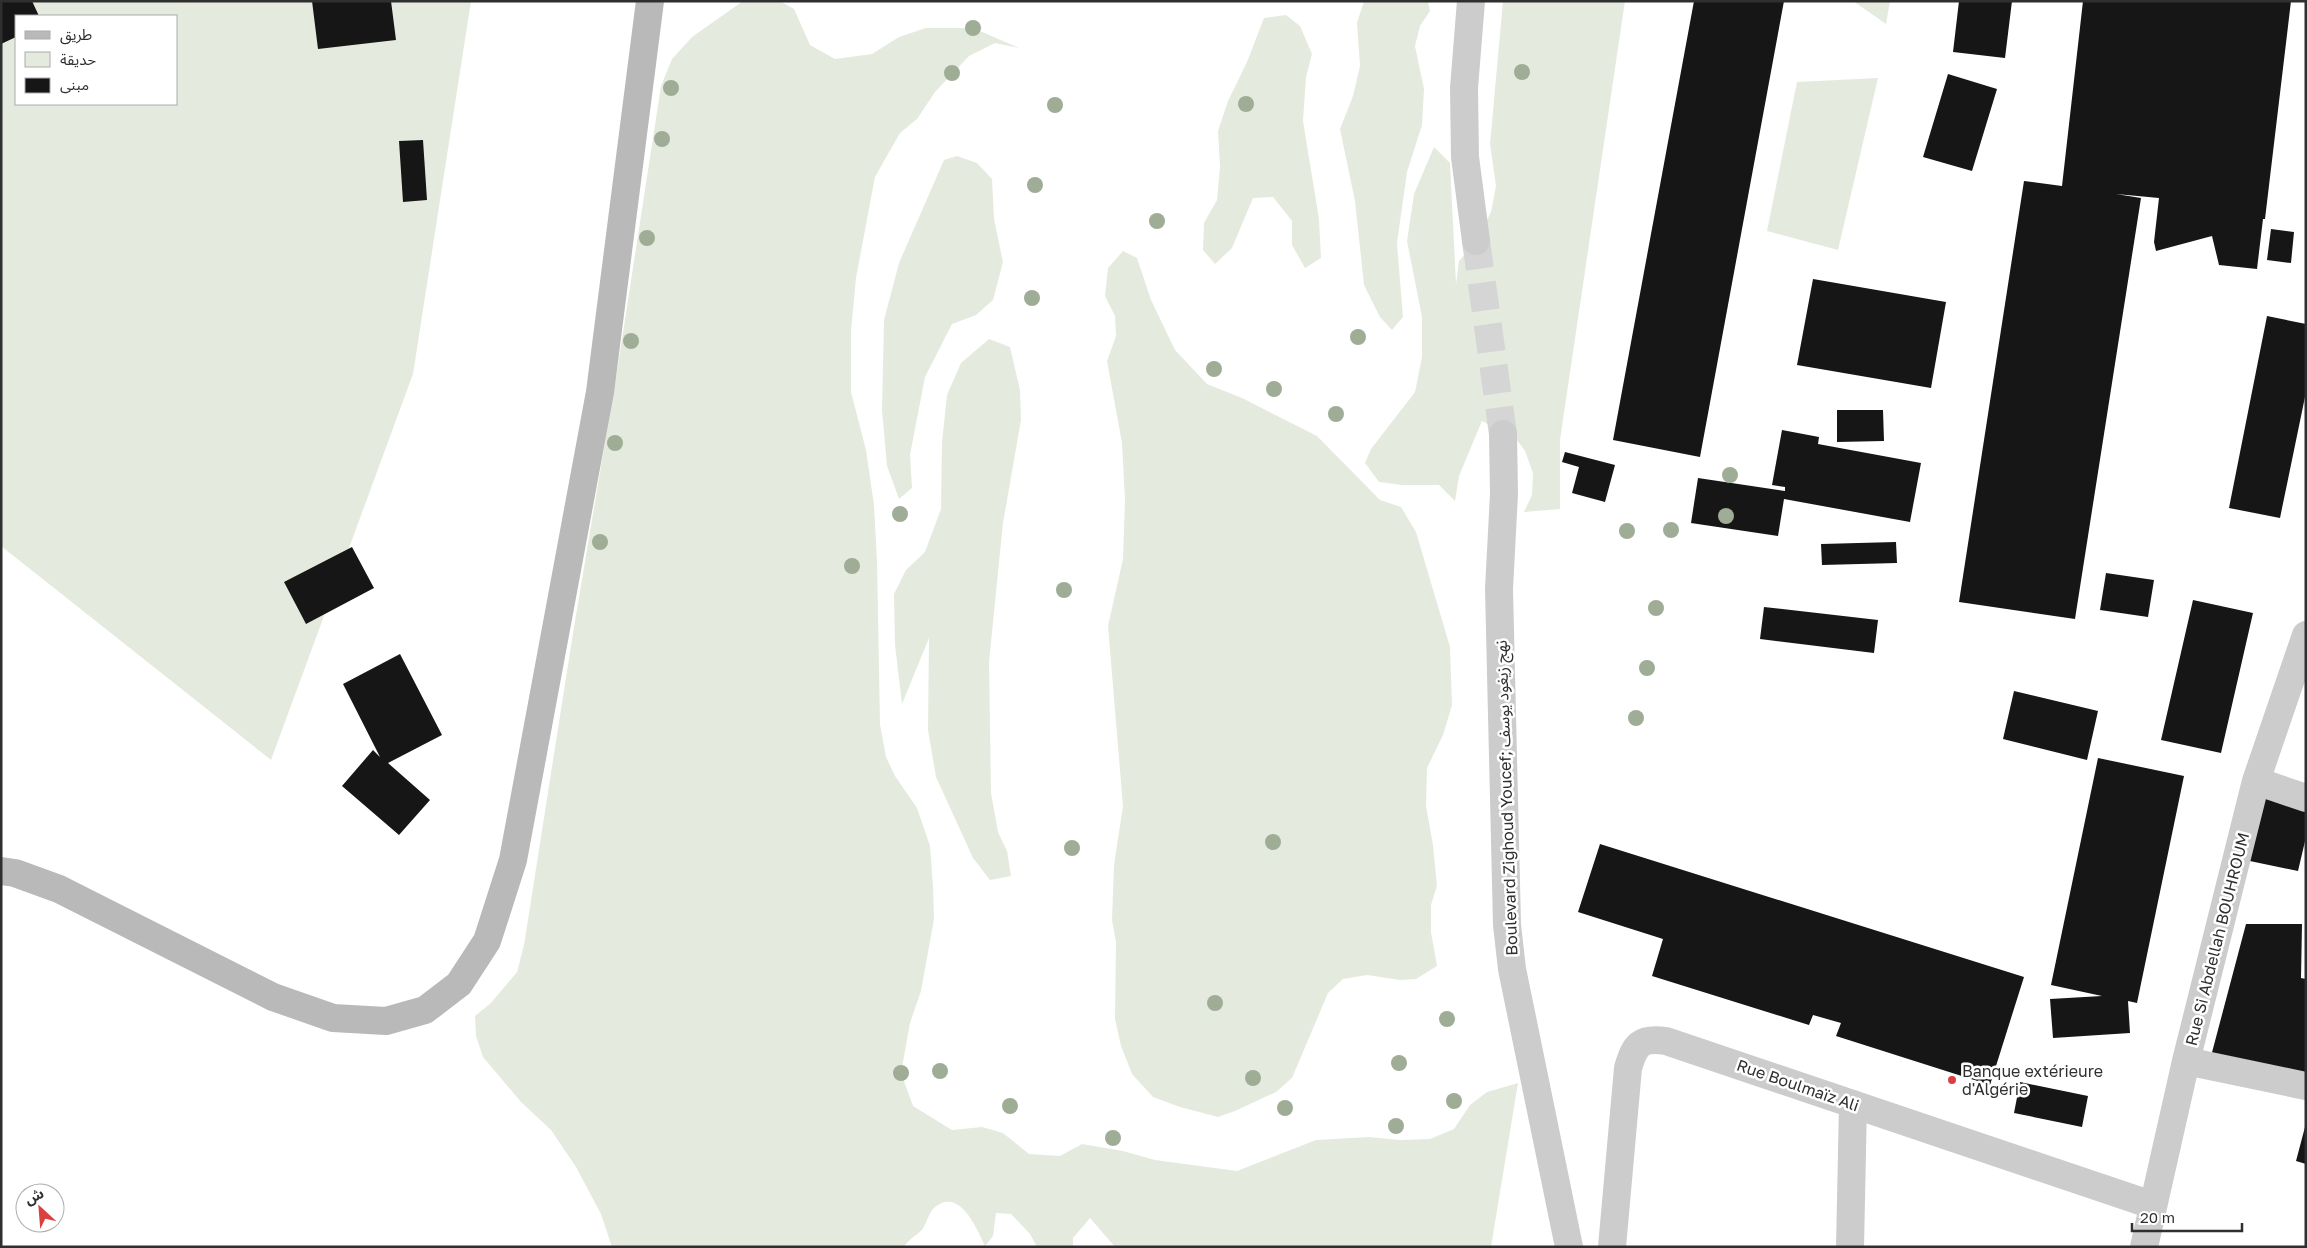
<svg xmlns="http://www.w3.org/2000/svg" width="2307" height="1248" font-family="'Golos Text','Noto Sans Arabic',sans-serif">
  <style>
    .green { fill: #e4ebde; fill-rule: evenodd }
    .building { fill: #161616 }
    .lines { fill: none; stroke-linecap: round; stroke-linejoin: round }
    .tertiary-tunnel { stroke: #d5d5d5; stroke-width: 28; stroke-dasharray: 28 14; stroke-linecap: butt }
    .minor { stroke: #ccc; stroke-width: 28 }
    .tertiary { stroke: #ccc; stroke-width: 28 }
    .secondary { stroke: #b9b9b9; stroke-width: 28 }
    .tree { fill: #9fac96 }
    .poi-dot { fill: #d84041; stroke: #fff; stroke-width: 2 }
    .labels { text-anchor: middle; stroke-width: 5; stroke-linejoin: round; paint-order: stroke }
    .street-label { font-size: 16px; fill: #2f2f2f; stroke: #fff }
    .poi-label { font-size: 16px; fill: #2f2f2f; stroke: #fff; text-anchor: start }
  </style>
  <rect width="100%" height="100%" fill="#fff"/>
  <path class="green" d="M1,1H471L413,374L271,760L1,546ZM16,16H176V104H16Z
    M743,1H780L794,9L810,45L835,59L872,54L899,37L926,28H973L1019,48L995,43L969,56L935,92L917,119L900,133L875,177L856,278L851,331V392L866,450L874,505L877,561L880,724L886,757L895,776L917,808L930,846L933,887L934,919L921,991L910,1023L901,1073L913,1106L952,1130L982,1127L1003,1133L1029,1154L1060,1156L1082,1144L1123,1151L1155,1160L1237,1171L1316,1140L1369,1137L1400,1140L1430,1139L1454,1129L1470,1105L1487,1092L1518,1083L1491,1247H1115L1090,1218L1073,1238V1247H1037L1030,1234L1011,1214L996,1213L993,1236L985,1246C977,1229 960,1187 935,1207C928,1213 927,1224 921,1231C914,1237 909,1239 904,1247H612L601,1214L576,1167L551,1130L521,1102L483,1057L476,1036L475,1016L491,1003L517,972L524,945L574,627L618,365L661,86L672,59L692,37Z
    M1364,1H1428L1430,11L1420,26L1415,46L1424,89L1422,125L1407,172L1397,243L1403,317L1392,330L1380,317L1364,285L1355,201L1340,129L1353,96L1360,66L1357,23Z
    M1503,1H1625L1560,440V509L1524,512L1532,495L1533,473L1525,451L1517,440L1482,421L1459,476L1455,501L1439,485H1402L1379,482L1365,463L1371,449L1415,392L1422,357V317L1407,241L1414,194L1434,147L1450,163L1456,284L1459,261L1476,241L1491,212L1496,186L1490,144Z
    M1853,1H1890L1886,24Z
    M1286,15L1300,26L1312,54L1306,77L1303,121L1319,219L1321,258L1305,268L1292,245V221L1273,197L1253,198L1232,248L1215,264L1203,250L1204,223L1217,200L1220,167L1218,131L1228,101L1247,62L1264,18Z
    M1878,78L1838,250L1767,231L1797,82Z
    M957,156L977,163L992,179L994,219L1003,262L993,300L976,315L952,324L925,377L910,455L912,488L899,499L887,466L882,410L884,320L899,263L944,160Z
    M1123,251L1137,258L1151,300L1175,350L1207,384L1242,398L1317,436L1380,500L1401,507L1416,532L1450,647L1452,705L1443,735L1427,768L1426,806L1433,845L1437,886L1431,905V932L1437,966L1416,979L1400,980L1367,975L1343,979L1328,993L1292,1078L1276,1092L1235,1111L1218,1117L1180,1107L1153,1097L1132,1074L1121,1046L1115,1019L1116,942L1112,920L1114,865L1123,806L1108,626L1123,559L1125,500L1122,443L1107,361L1116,336L1115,316L1105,296L1108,268Z
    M989,339L1010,347L1020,390L1021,420L1003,523L989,662L991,793L998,832L1007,851L1011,876L990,880L973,858L936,777L928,730L929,638L902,704L895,645L894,594L906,570L925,552L941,509L942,442L947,395L961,363Z"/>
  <path class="building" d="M1,1H32L39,16H16V37L1,44Z
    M312,1H391L396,40L318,49Z
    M1694,1H1784L1700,457L1613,440Z
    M1959,1H2012L2005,58L1953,52Z
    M2083,1H2291L2265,219H2263L2257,269L2219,265L2212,236L2156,251L2154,242L2159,198L2116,194L2141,198L2075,619L1959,602L2024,181L2062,186Z
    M1948,74L1997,89L1972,171L1923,157Z
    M423,140L427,200L403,202L399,141Z
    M2271,229L2294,232L2291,263L2267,260Z
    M1813,279L1946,302L1931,388L1797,365Z
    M2267,316L2306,324V392L2280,518L2229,508Z
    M1837,410H1883L1884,441L1837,442Z
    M1782,430L1819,437L1818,444L1921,463L1910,522L1784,499L1778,536L1691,523L1698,478L1785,491V487L1772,485Z
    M1565,452L1615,465L1605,502L1572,493L1579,467L1562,462Z
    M1896,542L1897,563L1822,565L1821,544Z
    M352,547L374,588L306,624L284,582Z
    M2106,573L2154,580L2148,617L2100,610Z
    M2193,600L2253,613L2221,753L2161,740Z
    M1764,607L1878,620L1874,653L1760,639Z
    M400,654L442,735L388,763L430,800L399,835L342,786L373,750L380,757L343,684Z
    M2014,691L2098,711L2087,760L2003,739Z
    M2098,758L2184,776L2137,1003L2128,1001L2130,1033L2053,1038L2050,999L2102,996L2051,985Z
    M2259,791L2306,800V837L2298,871L2245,860Z
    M1600,844L2024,977L1990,1085L1836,1036L1841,1023L1813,1015L1809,1025L1652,976L1663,939L1578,912Z
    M2246,924H2302L2301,978L2306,979V1078L2210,1060Z
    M2020,1082L2088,1096L2082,1127L2014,1113Z
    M2305,1127H2306V1164L2296,1161Z"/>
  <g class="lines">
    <path class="tertiary-tunnel" d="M1476,241L1503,434"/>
    <path class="minor" d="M2256,781L2306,798
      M2186,1061L2306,1086
      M1612,1247L1628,1068C1635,1045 1640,1037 1666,1041L2152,1205
      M1850,1247L1853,1104
      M2144,1247L2186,1061L2256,781L2306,635"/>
    <path class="tertiary" d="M1471,1L1464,88L1465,157L1476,241
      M1503,434L1504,494L1499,589L1507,925L1512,969L1569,1247"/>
    <path class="secondary" d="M1,871L15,873L59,889L273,997L333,1018L386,1021L425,1010L459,984L487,941L513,860L600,392L650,1"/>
  </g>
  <g class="tree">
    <circle cx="973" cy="28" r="8"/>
    <circle cx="1522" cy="72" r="8"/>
    <circle cx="952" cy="73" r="8"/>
    <circle cx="671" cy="88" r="8"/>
    <circle cx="1246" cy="104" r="8"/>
    <circle cx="1055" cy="105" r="8"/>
    <circle cx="662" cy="139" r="8"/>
    <circle cx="1035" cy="185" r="8"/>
    <circle cx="1157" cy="221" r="8"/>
    <circle cx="647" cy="238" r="8"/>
    <circle cx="1032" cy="298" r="8"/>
    <circle cx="1358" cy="337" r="8"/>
    <circle cx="631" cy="341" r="8"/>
    <circle cx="1214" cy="369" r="8"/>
    <circle cx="1274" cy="389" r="8"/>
    <circle cx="1336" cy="414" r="8"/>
    <circle cx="615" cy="443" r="8"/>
    <circle cx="1730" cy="475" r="8"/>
    <circle cx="900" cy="514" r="8"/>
    <circle cx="1726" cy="516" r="8"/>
    <circle cx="1671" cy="530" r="8"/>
    <circle cx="1627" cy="531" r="8"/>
    <circle cx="600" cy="542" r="8"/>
    <circle cx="852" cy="566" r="8"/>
    <circle cx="1064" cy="590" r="8"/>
    <circle cx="1656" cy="608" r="8"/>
    <circle cx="1647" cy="668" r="8"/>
    <circle cx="1636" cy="718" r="8"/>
    <circle cx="1273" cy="842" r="8"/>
    <circle cx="1072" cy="848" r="8"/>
    <circle cx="1215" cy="1003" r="8"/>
    <circle cx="1447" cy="1019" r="8"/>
    <circle cx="1399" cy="1063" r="8"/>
    <circle cx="940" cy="1071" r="8"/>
    <circle cx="901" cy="1073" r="8"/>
    <circle cx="1253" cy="1078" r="8"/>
    <circle cx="1454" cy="1101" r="8"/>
    <circle cx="1010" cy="1106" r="8"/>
    <circle cx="1285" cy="1108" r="8"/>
    <circle cx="1396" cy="1126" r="8"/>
    <circle cx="1113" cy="1138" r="8"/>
  </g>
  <circle class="poi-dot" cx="1952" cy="1080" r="5"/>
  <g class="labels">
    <g class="street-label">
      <text transform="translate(1506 798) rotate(-92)" y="6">Boulevard Zighoud Youcef; نهج زيغود يوسف</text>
      <text transform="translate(2217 939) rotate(-76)" y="6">Rue Si Abdellah BOUHROUM</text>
      <text transform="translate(1798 1085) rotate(19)" y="6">Rue Boulmaïz Ali</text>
    </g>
    <g class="poi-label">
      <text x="1962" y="1077">Banque extérieure<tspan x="1962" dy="18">d'Algérie</tspan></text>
    </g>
  </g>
  <rect width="2307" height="1248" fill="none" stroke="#2f2f2f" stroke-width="5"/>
  <rect x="15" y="15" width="162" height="90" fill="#ffffff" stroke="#acacac"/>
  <rect x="25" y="31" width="25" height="8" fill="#b9b9b9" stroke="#acacac"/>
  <text x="60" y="40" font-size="15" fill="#2f2f2f">طريق</text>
  <rect x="25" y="52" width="25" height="15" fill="#e4ebde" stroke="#acacac"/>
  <text x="60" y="65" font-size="15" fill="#2f2f2f">حديقة</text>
  <rect x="25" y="78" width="25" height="15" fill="#161616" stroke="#acacac"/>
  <text x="60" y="90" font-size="15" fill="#2f2f2f">مبنى</text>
  <g transform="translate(40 1208) rotate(334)"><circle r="24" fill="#ffffff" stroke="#acacac"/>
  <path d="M0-4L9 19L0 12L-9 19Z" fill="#d84041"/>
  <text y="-8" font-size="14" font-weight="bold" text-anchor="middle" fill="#2f2f2f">ش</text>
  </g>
  <path d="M2132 1223v8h110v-8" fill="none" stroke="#2f2f2f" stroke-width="2.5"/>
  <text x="2140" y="1223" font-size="15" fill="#2f2f2f" stroke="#ffffff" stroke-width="4" paint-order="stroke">20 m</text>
</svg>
